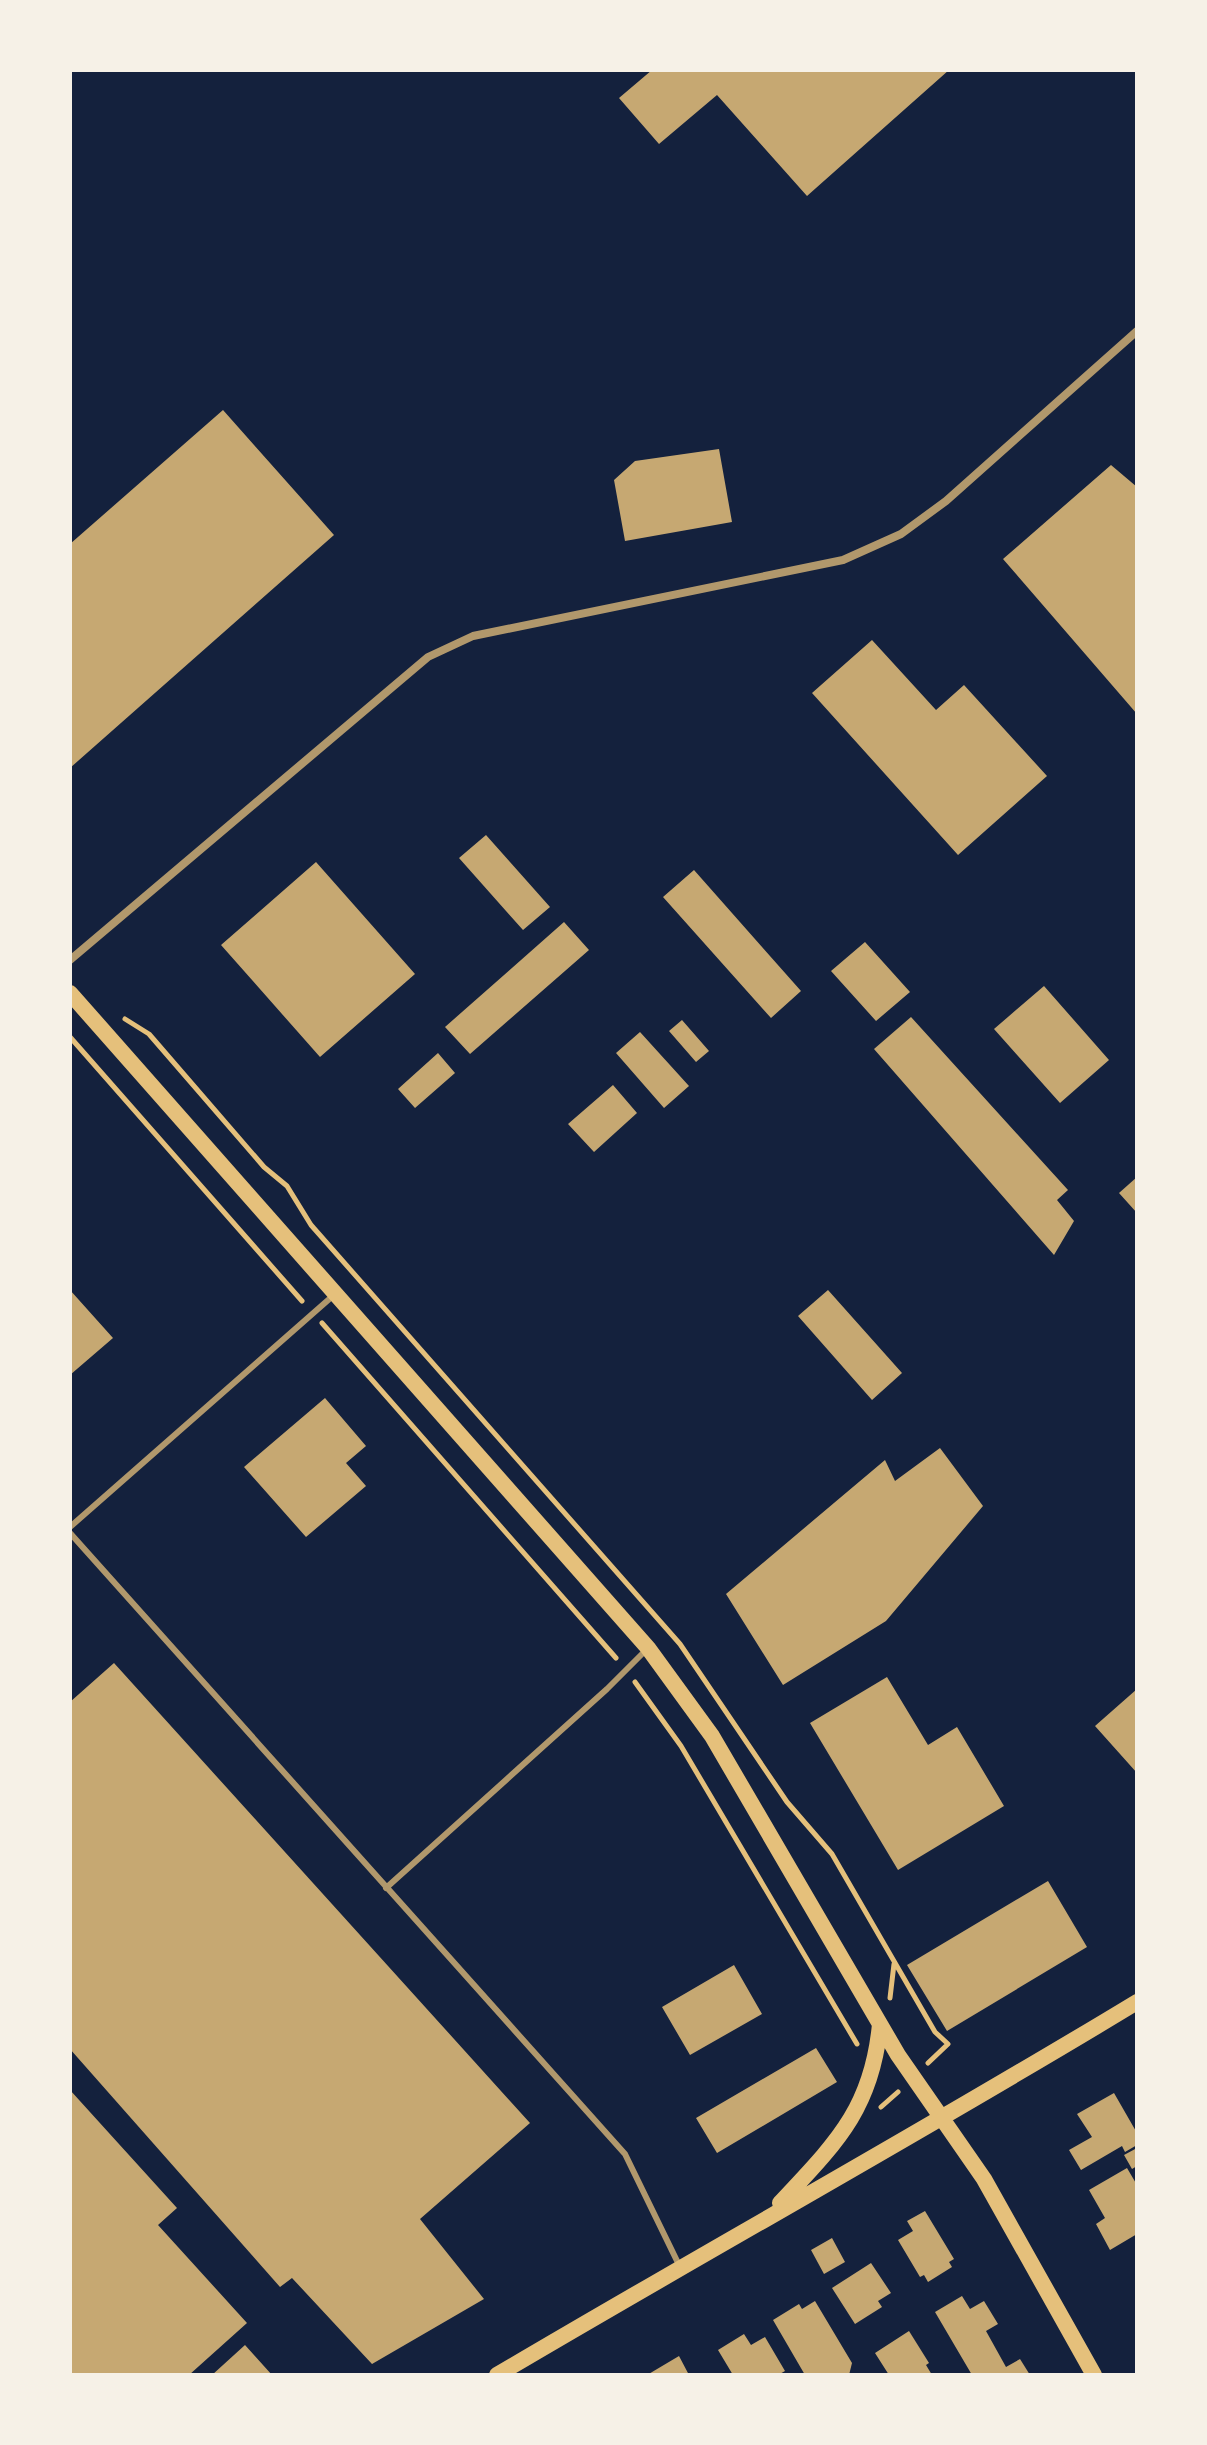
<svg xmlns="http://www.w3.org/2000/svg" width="1207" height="2445" font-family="'Varela Round',sans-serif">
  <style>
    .building { fill: #c6a872 }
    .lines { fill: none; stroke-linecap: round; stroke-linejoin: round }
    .path { stroke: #e5c07b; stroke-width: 5 }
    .service { stroke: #b1986c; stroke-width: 6 }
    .minor { stroke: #b1986c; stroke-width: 8 }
    .secondary { stroke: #e5c07b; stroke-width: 16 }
  </style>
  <rect width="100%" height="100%" fill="#14213d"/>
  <path class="building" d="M652,70H949L807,196L717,95L659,144L619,98Z
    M223,410L334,535L70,768V544Z
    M719,449L732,522L625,541L614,480L635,461Z
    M1111,465L1137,487V714L1003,559Z
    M872,640L936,710L964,685L1047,776L958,855L812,693Z
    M486,835L550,907L523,930L459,858Z
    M316,862L415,974L320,1057L221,945Z
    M694,870L801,991L771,1018L663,897Z
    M564,922L589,950L470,1054L445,1027Z
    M865,942L910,992L876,1021L831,971Z
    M1044,986L1109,1060L1060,1103L994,1029Z
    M911,1017L1068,1190L1057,1200L1074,1221L1054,1255L874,1049Z
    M682,1020L709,1051L696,1062L669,1031Z
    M640,1032L689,1086L664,1108L616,1053Z
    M438,1053L455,1073L415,1108L398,1089Z
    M613,1085L637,1113L594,1152L568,1124Z
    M1137,1177V1213L1119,1193Z
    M70,1290L113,1338L70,1375Z
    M828,1290L902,1373L872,1400L798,1316Z
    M325,1398L366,1446L346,1463L366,1486L306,1537L244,1467Z
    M940,1448L983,1506L886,1621L783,1685L726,1594L885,1460L895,1481Z
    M114,1663L530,2123L420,2219L484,2299L372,2364L292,2278L280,2287L70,2049V1702Z
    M887,1677L928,1745L957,1727L1004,1806L898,1870L810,1723Z
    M1137,1689V1773L1095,1726Z
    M1048,1881L1087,1947L947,2031L907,1965Z
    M734,1965L762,2014L690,2055L662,2007Z
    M816,2048L837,2082L717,2153L696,2118Z
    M70,2090L177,2208L158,2225L247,2323L189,2375H70Z
    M1114,2093L1137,2133V2145L1125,2152L1122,2146L1081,2170L1069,2150L1092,2137L1077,2114Z
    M1137,2148V2166L1132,2169L1124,2155Z
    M1127,2168L1137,2185V2234L1110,2250L1096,2224L1105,2218L1089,2190Z
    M925,2211L954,2259L949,2262L952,2267L928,2282L924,2275L920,2277L898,2240L913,2231L907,2221Z
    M832,2238L845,2262L824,2274L811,2250Z
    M871,2263L891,2293L878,2301L882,2307L855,2324L832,2288Z
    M962,2296L970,2309L984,2301L998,2324L986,2331L1006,2367L1020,2359L1030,2375H972L935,2312Z
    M815,2301L852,2363L849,2375H805L773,2320L799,2304L802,2309Z
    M909,2331L929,2363L926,2365L932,2375H889L875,2353Z
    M744,2334L751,2345L765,2337L785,2371L778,2375H733L718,2350Z
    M245,2345L272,2375H212Z
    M679,2356L689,2375H647Z"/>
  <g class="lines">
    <path class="path" d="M125,1019L149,1034L264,1167L287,1186L311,1225L680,1644L787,1802L832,1854L935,2032L948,2044L928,2063
      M70,1037L302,1301
      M322,1323L616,1658
      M635,1682L681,1746L857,2044
      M890,1998L894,1964
      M881,2107L898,2092"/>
    <path class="service" d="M70,1527L335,1294
      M70,1533L625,2154L679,2265
      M386,1888L607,1689L648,1648"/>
    <path class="minor" d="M70,960L428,657L473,636L843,560L901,534L946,501L1137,331"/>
    <path class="secondary" d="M70,993L648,1648L712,1736L898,2055L984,2179L1094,2375
      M780,2203C836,2143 872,2109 880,2024
      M497,2375C710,2249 926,2130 1137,2002"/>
  </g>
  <rect width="1207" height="2445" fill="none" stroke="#f6f1e7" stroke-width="144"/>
</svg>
